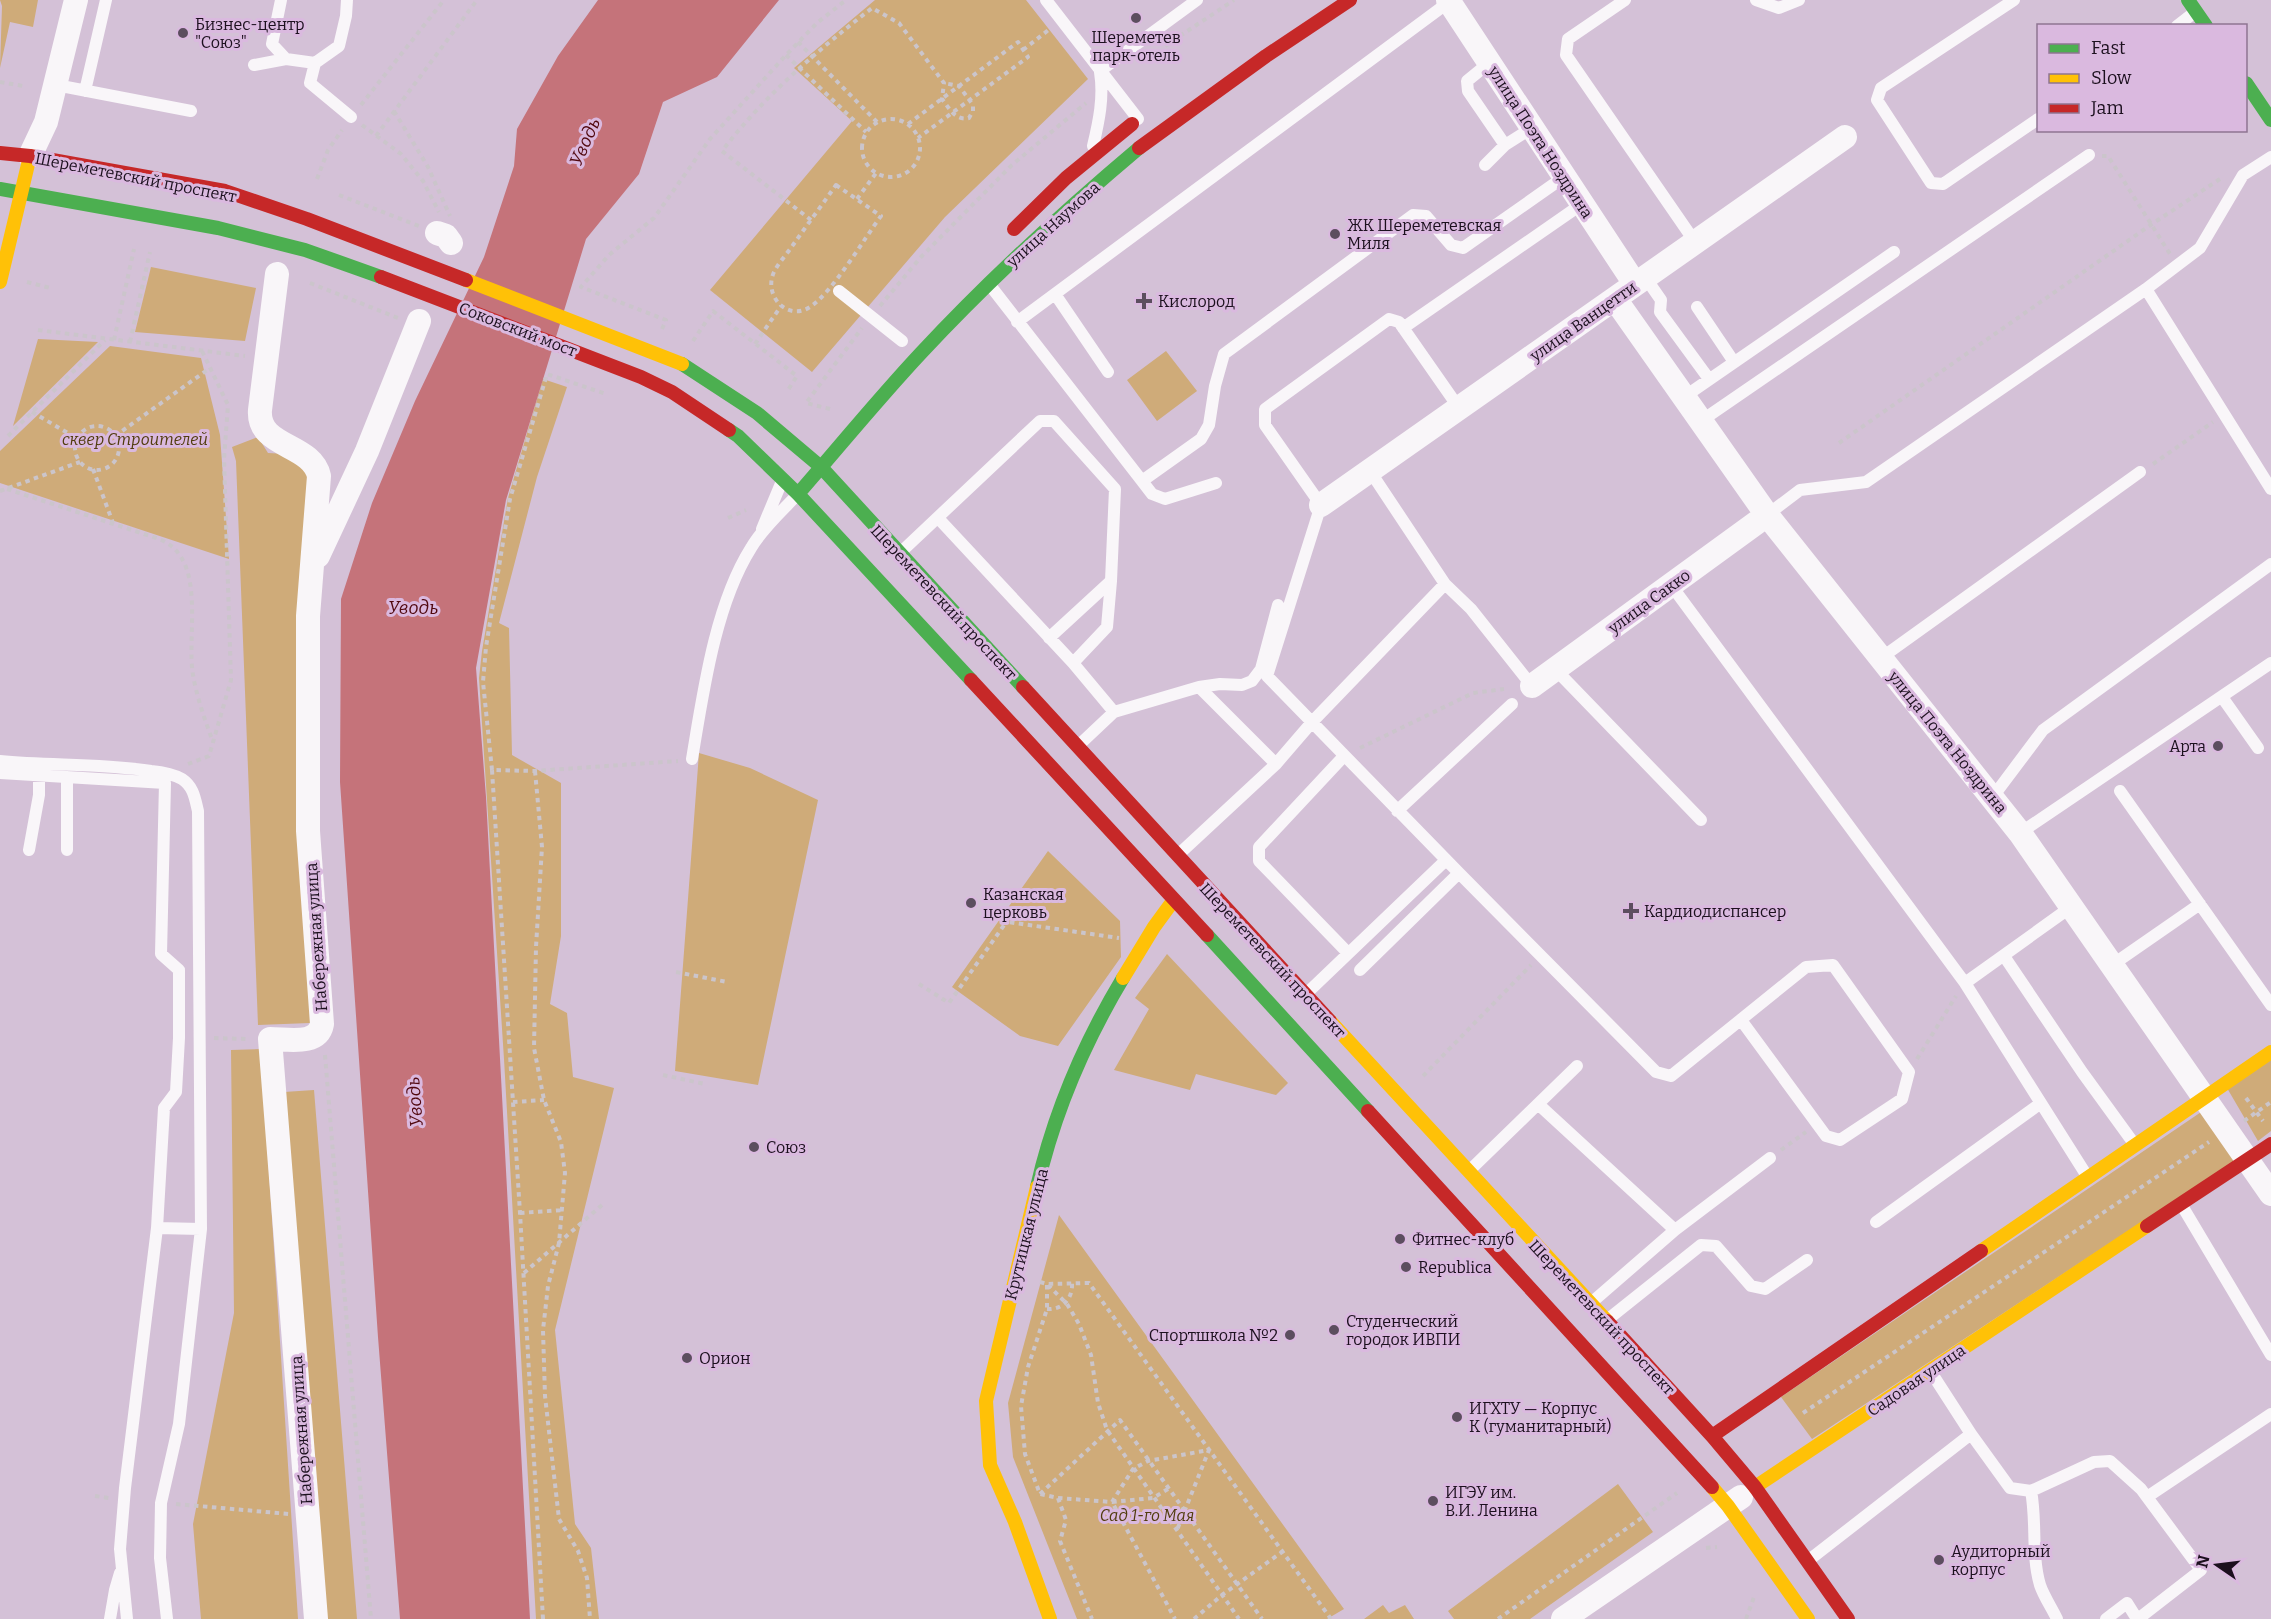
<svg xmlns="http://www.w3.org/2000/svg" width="2271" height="1619" font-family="Bitter,serif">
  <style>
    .green { fill: #cfab79 }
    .water { fill: #c5737a }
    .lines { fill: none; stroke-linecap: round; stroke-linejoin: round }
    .path { stroke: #cbc5cb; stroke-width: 4; stroke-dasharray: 4.5 4.5; stroke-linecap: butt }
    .lane { stroke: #f9f6f9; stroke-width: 12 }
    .street { stroke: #f9f6f9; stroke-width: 24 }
    .fast { stroke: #4caf50; stroke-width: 14 }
    .slow { stroke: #ffc107; stroke-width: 14 }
    .jam { stroke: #c62828; stroke-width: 14 }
    .poi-dot { fill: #5c4e5f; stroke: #dab9df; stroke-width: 2 }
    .labels { text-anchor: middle; stroke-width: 6; stroke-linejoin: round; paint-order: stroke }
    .poi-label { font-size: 16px; fill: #1c101e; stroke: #dab9df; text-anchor: start }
    .street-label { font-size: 16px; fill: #1c101e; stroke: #dab9df }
    .park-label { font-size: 16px; font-style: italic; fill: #513c0d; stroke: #dab9df }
    .water-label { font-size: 18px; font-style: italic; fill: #51080f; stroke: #dab9df }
  </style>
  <rect width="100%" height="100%" fill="#d4c1d7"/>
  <path class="green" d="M0,0H38L33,27L10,22L0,68L2,6Z
    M875,0H1026L1088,79L945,217L812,372L710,290L852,121L794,68Z
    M151,267L256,288L245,341L135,332Z
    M38,339L98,342L13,426Z
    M110,346L201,358L220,435L229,559L0,483V451Z
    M1166,351L1197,391L1157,421L1127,380Z
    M543,379L567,387L537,477L499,623L509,628L512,755L561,783V936L550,1004L567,1013L573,1077L614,1088L555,1330L575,1524L591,1548L599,1619H536L504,1059L479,678L482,651L508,498Z
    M258,437L268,453L287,454L307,471L310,1023L258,1025L236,461L232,447Z
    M699,753L750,768L818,800L758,1085L675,1071Z
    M1048,851L1120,921L1121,957L1058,1046L1020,1036L952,987Z
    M1167,954L1288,1083L1276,1095L1196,1074L1190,1090L1114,1070L1149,1009L1135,998Z
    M261,1049L298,1619H201L193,1524L234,1313L231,1050Z
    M2271,1058V1131L2258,1141L2227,1088Z
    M314,1090L357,1619H327L284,1092Z
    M2210,1106L2239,1158L1812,1439L1781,1397Z
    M1059,1215L1344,1609L1327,1619H1077L1013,1457L1008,1403Z
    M1618,1484L1653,1532L1530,1619H1454L1448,1611Z
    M1383,1605L1389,1613L1405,1605L1414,1619H1364Z"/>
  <path class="water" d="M598,0H779L717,77L663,102L639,174L586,239L506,500L476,668L486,797L530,1619H400L378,1337L340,782L341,599L372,503L415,401L484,257L514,166L517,129L558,56Z"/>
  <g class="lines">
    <path class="path" d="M798,42L877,122
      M1165,46L1234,0
      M1023,50L1051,28
      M786,55L866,132
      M0,82L23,86
      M361,105L444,0
      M394,111L428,167L450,216
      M862 148a29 29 0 1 1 58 0a29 29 0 1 1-58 0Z
      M908,124L1018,42L1028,57L918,138
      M362,125L401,154L423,181L439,212
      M376,136L477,0
      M2102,156H2108L2170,254
      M317,179L328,150L342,130
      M836,185L881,216C864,239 832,293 810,307C787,322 763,295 774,272C779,262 787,254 793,245C807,225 822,205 836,185Z
      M339,195L419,226
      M857,199L876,173
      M811,220L722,151C765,95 817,51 872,8L899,23L944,83L942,99C950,109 955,121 969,118L973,111V105L959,86L944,83
      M27,282L50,288
      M310,283L398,318
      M880,306L921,257L1012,165L1086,103
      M662,329L666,320L581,287L609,255L654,218L710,139L786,55L817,23L846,0
      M38,330L245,356
      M114,340L134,249
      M693,341L713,311L797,376L788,390
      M130,342L150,252
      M755,344L781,306
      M830,409L806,403L862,328
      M32,412L78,439
      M75 448a22 22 0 1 1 44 0a22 22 0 1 1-44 0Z
      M8,436L105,340
      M115,436L210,368
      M1839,443L2152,224L2223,177
      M2153,464L2213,422
      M93,469L113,523
      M7,489L159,539C208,558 186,634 193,675C197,698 205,720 213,742
      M0,491L80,462
      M728,518L746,510
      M1360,748L1473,693L1504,689
      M188,764L209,756L231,680L224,459L228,405L202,351
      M492,770L483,682L486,647L510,499L547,374L606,394
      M535,771L542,847L536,947L534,1048L544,1100L561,1142L565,1173L559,1243L548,1286L543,1330L545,1396L559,1519L578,1551L587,1578L590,1619
      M1001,921L1119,938
      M676,972L727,982
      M919,984L949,1003L1007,921
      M214,1038L249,1039
      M325,1055L371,1619
      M1917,1059L1956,996
      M663,1075L705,1084
      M1423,1076L1531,965
      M2246,1098L2263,1121
      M513,1102L544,1100
      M2244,1121L2271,1102
      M1781,1150L1806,1132
      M520,1213L563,1210
      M524,1273L602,1205
      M1040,1282L1047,1284L1089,1283L1331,1619
      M1047,1285V1309L1028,1367L1021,1406L1025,1454L1040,1494L1058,1498L1066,1520L1060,1541L1092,1619
      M1048,1285L1067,1304L1079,1324L1091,1355L1098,1403L1107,1430L1239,1619
      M1047,1309C1062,1310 1073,1299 1072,1283
      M1803,1413L2209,1142
      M1168,1489L1153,1498L1112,1502L1175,1619
      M1040,1494L1120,1420L1262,1619
      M95,1496L109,1498
      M1058,1498L1112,1502L1133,1469L1148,1461L1209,1450L1177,1530
      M176,1504L289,1514
      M1706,1548L1717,1547
      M543,1619L520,1213L492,770L535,771L678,761
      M1194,1619L1222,1595L1282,1552
      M1498,1619L1677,1493
      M1746,1619L1754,1597"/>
    <path class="lane" d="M281,0L272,44L286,59L315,63L339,46L346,16L347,0
      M1046,0L1138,119
      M1625,0L1568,39L1566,55L1695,242
      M1756,0L1779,8L1799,0
      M2014,0L1881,88L1877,100L1931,183L1943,184L2038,119
      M2177,26L2195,12
      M315,63L310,83L351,117
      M1489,63L1467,81L1468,91L1505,145
      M254,65L286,59
      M1100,71L1197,0
      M56,85L191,111
      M85,91L106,0
      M1093,146C1099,121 1104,97 1100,72
      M1485,165L1505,145L1532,128
      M1645,277L1661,300L1660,312L1709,379
      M989,284L1142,481L1201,439L1209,425L1215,386L1224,354L1413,215L1426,216L1451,245L1463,248L1564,177
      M2146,289L2271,489
      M839,291L902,341
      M1055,294L1108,372
      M1697,307L1734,362
      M1017,322L1449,2
      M1403,328L1582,204
      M1684,397L1894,252
      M1459,408L1399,322L1389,319L1265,409V425L1321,505L1267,676L1459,873L1656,1072L1671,1076L1806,967L1833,965L1909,1072L1902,1099L1840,1140L1826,1136L1741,1020
      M1701,421L2089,155
      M1370,471L1445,584L1471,609L1532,686
      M1142,481L1152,494L1165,499L1216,483
      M1767,515L1800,490L1866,482L2146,289L2200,248L2243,175L2271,157
      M938,518L1073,663
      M762,529L782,481
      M901,552L1040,421H1054L1115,489L1111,581L1107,627L1073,663L1114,712
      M1671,585L1965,983L2087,1176
      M1049,638L1111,581
      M1881,658L2140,472
      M1555,669L1701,820
      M1199,687L1276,764L1313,721L1445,584
      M2222,697L2258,748
      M1079,745L1114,712L1199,687L1220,684L1242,685L1252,681L1261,669L1278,605
      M1344,756L1259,847V861L1348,953
      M692,759C703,693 715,605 751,548C762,529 781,512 796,496
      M0,761C50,766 101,763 151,771C161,772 173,774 182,779C194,787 195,799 198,811L201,1229L179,1424L161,1503L160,1558L167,1619
      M0,773L165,783L161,954L179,970V1038L176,1092L164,1108L157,1228L125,1488L120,1549L127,1619
      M67,777V850
      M2120,791L2271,1005
      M1992,798L2043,730L2271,564
      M1397,811L1512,704
      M2020,833L2271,663
      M29,850L39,795V775
      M1179,854L1276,764
      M2004,956L2082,1072L2135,1145
      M2112,965L2200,904
      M1360,970L1459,873
      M1965,983L2071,907
      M1306,994L1446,860
      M1538,1104L1675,1230
      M1470,1170L1577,1066
      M2181,1204L2271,1355
      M1876,1222L2041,1103
      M157,1228L201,1229
      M1591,1303L1675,1230L1770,1158
      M1607,1320L1701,1245L1716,1246L1751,1286L1765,1289L1807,1260
      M1931,1372L1971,1434
      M2031,1491C2037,1522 2031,1554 2040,1585C2044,1597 2052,1608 2057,1619
      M2147,1497L2271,1414
      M1809,1560L1971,1434L2010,1488L2031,1491L2094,1462L2110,1461L2141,1489L2201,1570L2138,1619
      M110,1619L115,1590L120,1573
      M2106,1619L2127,1603L2137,1619"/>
    <path class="street" d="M1448,0L1635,284
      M30,156L46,122L76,0
      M437,233L446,236L451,243
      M277,274L260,410C257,448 312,443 319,476L308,616V831L322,1024C318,1046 288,1039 270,1039L316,1619
      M1615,299L1767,515L2020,833L2271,1194
      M1321,505L1845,137
      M318,556L367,451L419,321
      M1532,686L1767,515
      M1563,1619L1741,1497"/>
    <path class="fast" d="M2188,0L2206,26
      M2246,83L2271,120
      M0,189L218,228L305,250L381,277
      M682,364L757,413L821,467L1023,687
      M729,430L738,436L798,494L971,680
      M798,494C839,447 878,399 921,353C989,280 1063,212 1139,148
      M1207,935L1368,1111
      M1037,1187C1054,1113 1084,1043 1123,978"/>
    <path class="slow" d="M466,280L682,364
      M0,282L30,156
      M1123,978L1154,927L1173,901
      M1330,1021L1607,1321
      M1037,1187L986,1401L990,1465L1015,1522L1050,1619
      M1981,1251L2271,1052
      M1712,1487L1728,1506L1808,1619
      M1755,1487L2147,1226"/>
    <path class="jam" d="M1139,148L1266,56L1350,0
      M0,153L30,156L225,191L307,219L466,280
      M1014,229L1066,178L1132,124
      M381,277L641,377L672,392L729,430
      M971,680L1207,935
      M1023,687L1330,1021
      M1368,1111L1712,1487
      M2147,1226L2271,1144
      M1607,1321L1712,1436L1755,1487L1848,1619
      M1712,1436L1981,1251"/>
  </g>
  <g class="poi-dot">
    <circle cx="1136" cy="18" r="6"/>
    <circle cx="183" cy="33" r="6"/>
    <circle cx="1335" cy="234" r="6"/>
    <path d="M1141 292h6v6h6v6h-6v6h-6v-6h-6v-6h6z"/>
    <circle cx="2218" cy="746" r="6"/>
    <circle cx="971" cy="903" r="6"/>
    <path d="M1628 902h6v6h6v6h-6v6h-6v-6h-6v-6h6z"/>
    <circle cx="754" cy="1147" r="6"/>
    <circle cx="1400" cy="1239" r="6"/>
    <circle cx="1406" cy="1267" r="6"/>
    <circle cx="1334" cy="1330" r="6"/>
    <circle cx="1290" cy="1335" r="6"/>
    <circle cx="687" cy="1358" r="6"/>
    <circle cx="1457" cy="1417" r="6"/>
    <circle cx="1433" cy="1501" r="6"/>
    <circle cx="1939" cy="1560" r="6"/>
  </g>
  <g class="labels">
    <g class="poi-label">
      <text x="195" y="30">Бизнес-центр<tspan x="195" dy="18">"Союз"</tspan></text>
      <text x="1136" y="43" text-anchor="middle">Шереметев<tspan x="1136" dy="18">парк-отель</tspan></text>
      <text x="1347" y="231">ЖК Шереметевская<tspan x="1347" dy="18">Миля</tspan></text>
      <text x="1158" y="307">Кислород</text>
      <text x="2206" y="752" text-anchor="end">Арта</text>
      <text x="983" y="900">Казанская<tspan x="983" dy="18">церковь</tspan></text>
      <text x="1644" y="917">Кардиодиспансер</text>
      <text x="766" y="1153">Союз</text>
      <text x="1412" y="1245">Фитнес-клуб</text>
      <text x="1418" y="1273">Republica</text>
      <text x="1346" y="1327">Студенческий<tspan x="1346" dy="18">городок ИВПИ</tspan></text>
      <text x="1278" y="1341" text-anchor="end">Спортшкола №2</text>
      <text x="699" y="1364">Орион</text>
      <text x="1469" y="1414">ИГХТУ — Корпус<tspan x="1469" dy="18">К (гуманитарный)</tspan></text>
      <text x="1445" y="1498">ИГЭУ им.<tspan x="1445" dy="18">В.И. Ленина</tspan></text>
      <text x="1951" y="1557">Аудиторный<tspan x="1951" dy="18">корпус</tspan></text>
    </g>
    <g class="street-label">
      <text transform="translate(1541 142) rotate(57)" y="6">улица Поэта Ноздрина</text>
      <text transform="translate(136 177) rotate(11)" y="6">Шереметевский проспект</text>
      <text transform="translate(1053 224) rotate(-42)" y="6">улица Наумова</text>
      <text transform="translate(1583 321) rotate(-35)" y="6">улица Ванцетти</text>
      <text transform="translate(518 329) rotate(21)" y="6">Соковский мост</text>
      <text transform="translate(1649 601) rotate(-36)" y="6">улица Сакко</text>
      <text transform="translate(944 602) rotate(47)" y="6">Шереметевский проспект</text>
      <text transform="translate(1948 742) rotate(51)" y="6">улица Поэта Ноздрина</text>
      <text transform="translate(316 937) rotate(-94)" y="6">Набережная улица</text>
      <text transform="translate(1273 960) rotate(47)" y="6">Шереметевский проспект</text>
      <text transform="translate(1026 1234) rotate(-76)" y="6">Крутицкая улица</text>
      <text transform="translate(1602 1317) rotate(47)" y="6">Шереметевский проспект</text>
      <text transform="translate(1916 1380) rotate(-34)" y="6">Садовая улица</text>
      <text transform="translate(301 1430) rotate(-94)" y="6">Набережная улица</text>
    </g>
    <g class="park-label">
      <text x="135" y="445">сквер Строителей</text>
      <text x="1147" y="1521">Сад 1-го Мая</text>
    </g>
    <g class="water-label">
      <text transform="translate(585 142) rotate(-66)" y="6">Уводь</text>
      <text x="413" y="614">Уводь</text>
      <text transform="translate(415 1102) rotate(-94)" y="6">Уводь</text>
    </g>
  </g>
  <rect x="2037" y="24" width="210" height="108" fill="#dab9df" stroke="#8e7592" stroke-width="1.5"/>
  <rect x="2049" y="44" width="30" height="9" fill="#4caf50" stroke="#8e7592" stroke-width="1.5"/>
  <text x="2091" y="54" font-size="18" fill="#1c101e">Fast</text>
  <rect x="2049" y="74" width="30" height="9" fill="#ffc107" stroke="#8e7592" stroke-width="1.5"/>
  <text x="2091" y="84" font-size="18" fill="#1c101e">Slow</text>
  <rect x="2049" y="104" width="30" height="9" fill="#c62828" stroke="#8e7592" stroke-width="1.5"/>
  <text x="2091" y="114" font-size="18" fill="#1c101e">Jam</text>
  <g transform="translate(2217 1565) rotate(284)" stroke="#dab9df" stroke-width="4.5" paint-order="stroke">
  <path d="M0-4.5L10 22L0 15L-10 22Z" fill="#1c101e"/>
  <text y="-9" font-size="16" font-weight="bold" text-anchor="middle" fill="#1c101e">N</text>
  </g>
</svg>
